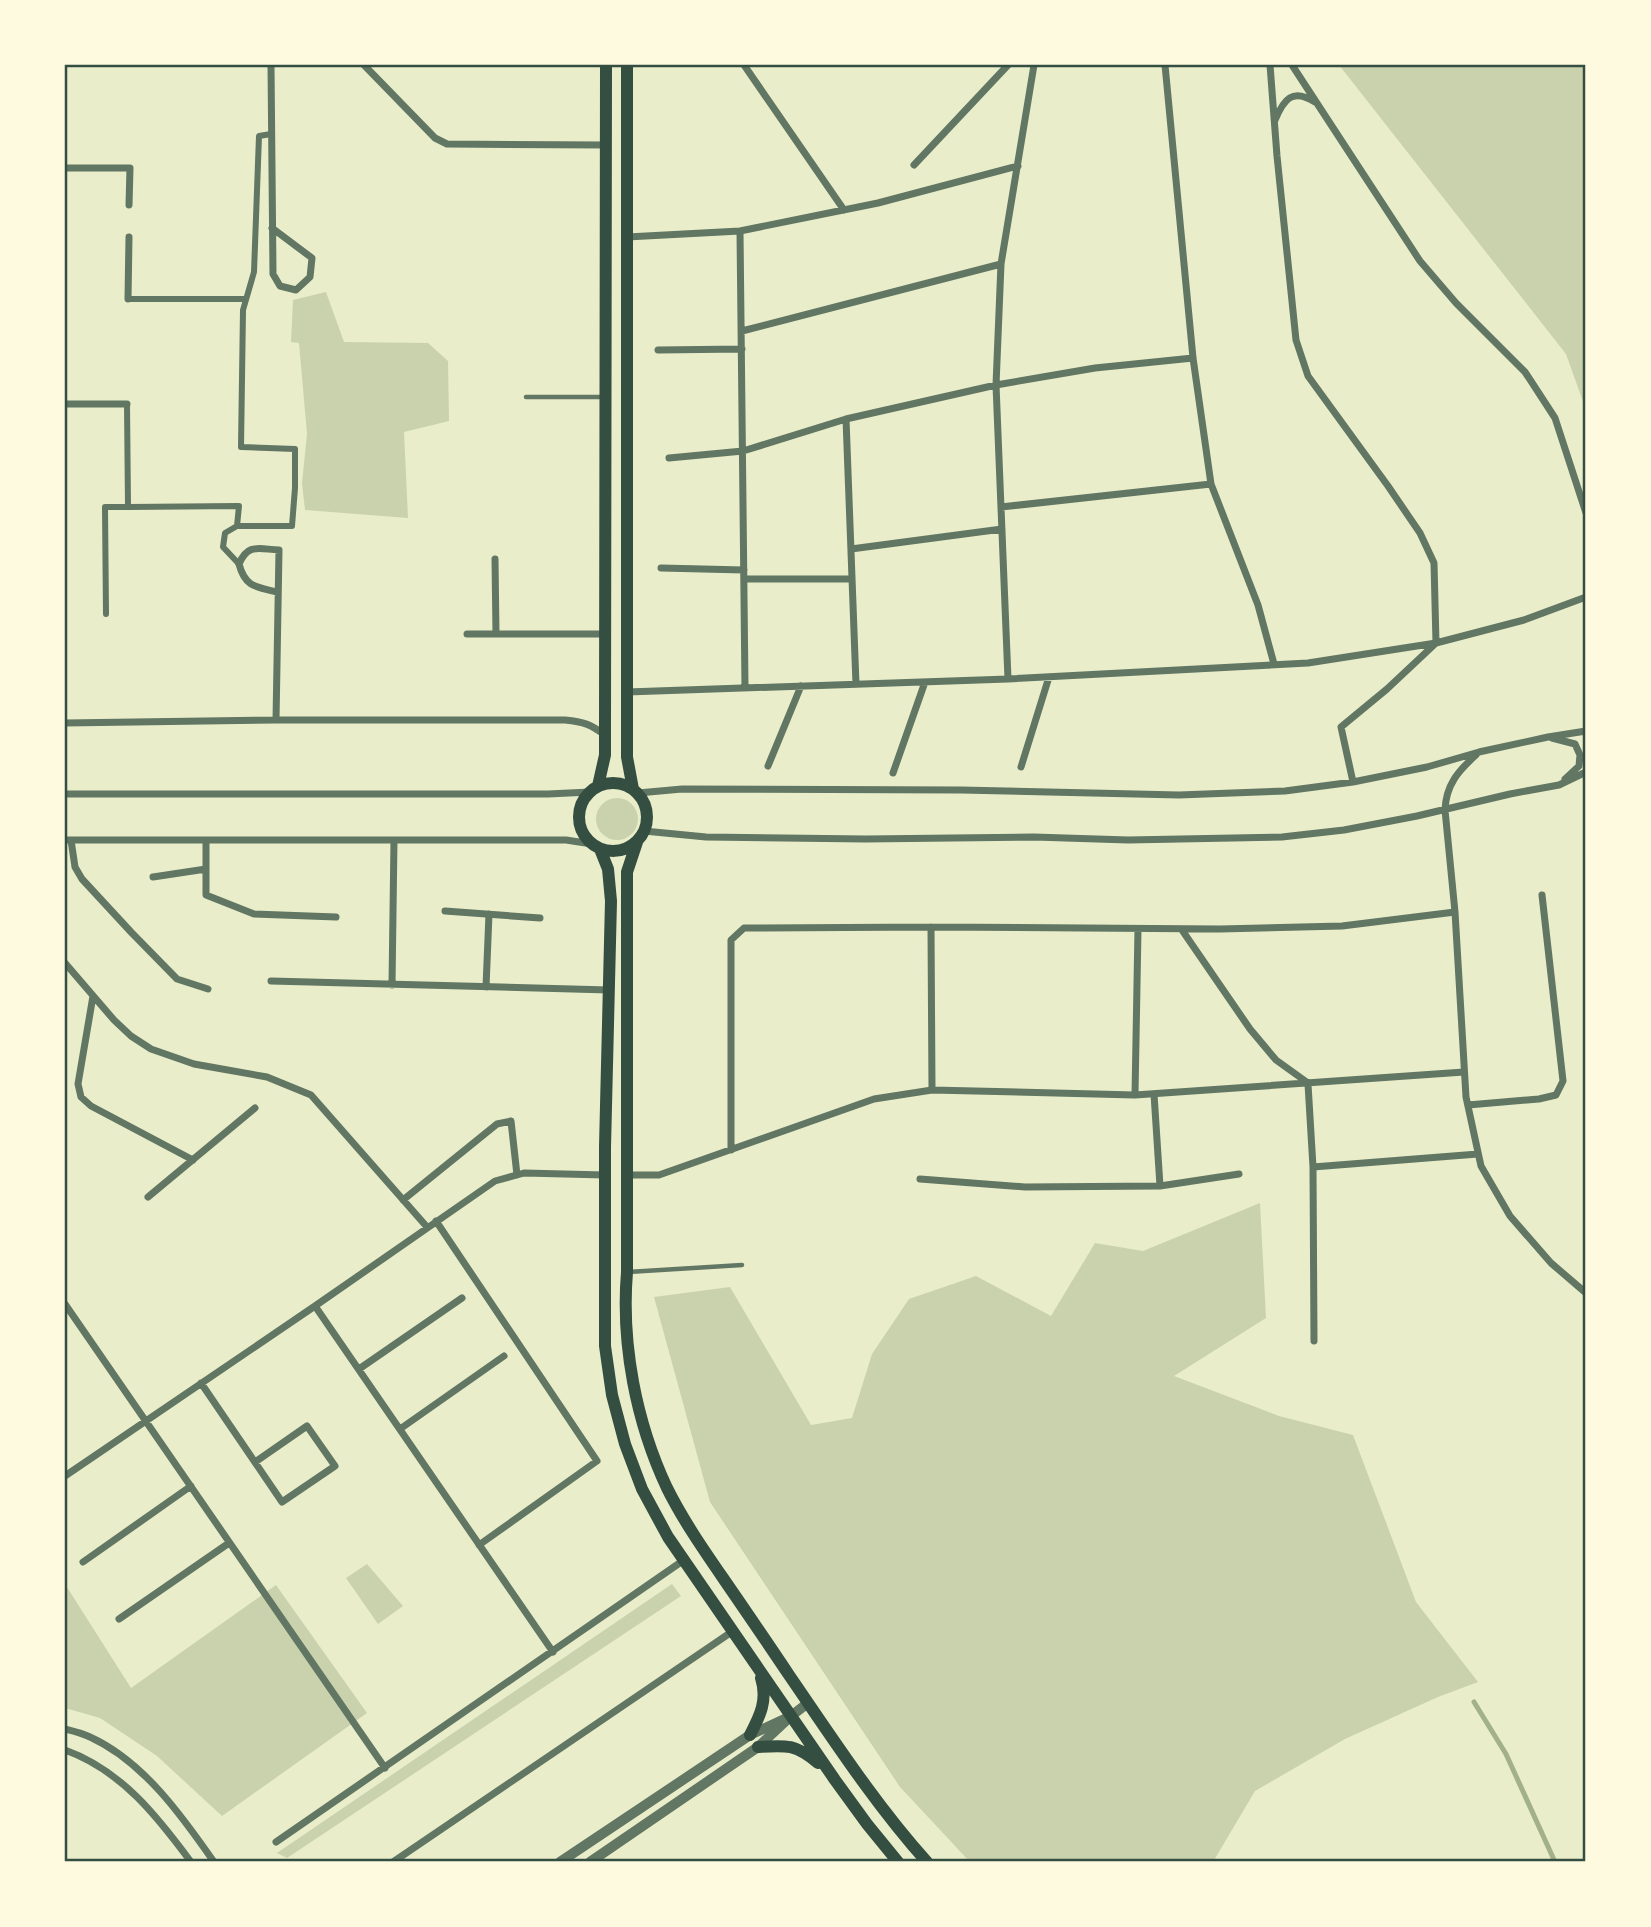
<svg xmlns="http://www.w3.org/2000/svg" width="1651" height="1927" font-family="'Work Sans',sans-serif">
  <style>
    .green { fill: #cad2ad }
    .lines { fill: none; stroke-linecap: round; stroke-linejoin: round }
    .stream { stroke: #a3b18a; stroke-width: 5 }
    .service { stroke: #617663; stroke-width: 4.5 }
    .pedestrian { stroke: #617663; stroke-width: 6 }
    .minor { stroke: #617663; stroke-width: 7 }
    .tertiary { stroke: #617663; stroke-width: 10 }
    .secondary { stroke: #344e41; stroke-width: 12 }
    .neatline { fill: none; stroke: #344e41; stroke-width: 2.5 }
  </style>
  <rect width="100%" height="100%" fill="#e9edc9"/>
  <path class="green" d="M1339,65H1586V410L1566,354Z
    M326,292L344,342L428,343L448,361L449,421L404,432L408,518L305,510L302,483L307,434L299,343L291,342L293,300Z
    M596 819a21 21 0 1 1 42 0a21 21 0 1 1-42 0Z
    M1260,1203L1266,1318L1174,1376L1279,1416L1353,1435L1416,1602L1478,1682L1438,1697L1345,1739L1255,1791L1213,1862H970L900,1787L710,1502L654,1297L730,1287L811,1425L852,1418L872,1354L909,1299L976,1276L1051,1316L1095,1243L1143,1251Z
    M367,1564L403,1606L378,1624L346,1578Z
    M65,1584L131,1688L276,1585L367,1713L222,1816L157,1756L100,1718L65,1708Z
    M672,1584L681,1596L287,1858L277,1853Z"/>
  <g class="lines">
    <path class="stream" d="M1474,1702L1506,1754L1555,1862"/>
    <path class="service" d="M526,397H603
      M628,1272L742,1265"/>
    <path class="pedestrian" d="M128,299H246
      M128,507L239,506L237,526
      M239,564L223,547L225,533L237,526H292L295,488V449L241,447L243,310L254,272L259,136L271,134
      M106,614L105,507H128L127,404"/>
    <path class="minor" d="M271,65L273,274L280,286L296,290L310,277L312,258L272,228
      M364,65L435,138L447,144L605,145
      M744,65L844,210
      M1165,65L1193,358L1211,484L1258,605L1274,664
      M1270,65L1277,156L1296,340L1308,376L1388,486L1420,533L1434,563L1436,643L1387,689L1341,727L1353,782
      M1292,65L1420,261L1456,303L1525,372L1555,418L1586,513
      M1275,120C1284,99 1292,88 1315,102
      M914,165L1008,65
      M65,168H130L129,205
      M740,231L745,687
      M627,237L740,231L878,203L1018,166
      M128,299L129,237
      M742,331L1001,264
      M658,350L742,349
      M65,404H127
      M846,419L856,684
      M669,458L743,451L846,419L996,385L1095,368L1193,358
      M1001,507L1211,484
      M851,549L1002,529
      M495,559L496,634
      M661,568L744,570
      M744,579H852
      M467,634H605
      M1008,679L996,385L1001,264L1034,65
      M627,692L1008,679L1308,663L1436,643L1524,620L1586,597
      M276,720L279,550C258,549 248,543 239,564C245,587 256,587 277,592
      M65,723L276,720H565C584,722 590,724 605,735
      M1552,738L1575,744L1580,755L1579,766L1565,779
      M1476,755C1458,771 1446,785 1445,810L1455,912L1466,1097L1481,1166L1510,1216L1551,1263L1586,1293
      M768,766L801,686
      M1021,767L1049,677
      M893,773L925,682
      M638,793L682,789L961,790L1179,795L1285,791L1353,782L1427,767L1479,752L1548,737L1586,731
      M65,794H548L590,792
      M644,831L706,837L866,839L1034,837L1128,840L1282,837L1344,830L1417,816L1510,794L1559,785L1586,772
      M65,840H566L592,844
      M71,840L75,867L82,879L131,932L177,979L208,989
      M206,840V895L254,914L336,917
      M153,877L206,869
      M445,911L540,918
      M931,927L932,1090
      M1182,930L1250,1029L1276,1060L1308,1083
      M65,963L114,1020L131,1036L151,1049L194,1064L267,1077L311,1095L427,1227
      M271,981L609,990
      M392,985L394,840
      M486,987L489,914
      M93,996L78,1084L81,1097L91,1106L193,1160
      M1308,1084L1313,1167L1478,1154
      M1154,1094L1160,1186
      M1135,1095L1138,929
      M1468,1105L1539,1099L1556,1095L1563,1081L1542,895
      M731,1150V940L744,928L931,927L1220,929L1342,926L1455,912
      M1313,1167L1314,1341
      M627,1175H659L874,1099L932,1090L1135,1095L1464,1072
      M920,1179L1025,1187L1160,1186L1239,1174
      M148,1197L255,1108
      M403,1200L497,1124L511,1121L517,1175
      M436,1221L597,1461L479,1545
      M65,1304L385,1768
      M315,1306L553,1652
      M359,1369L462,1298
      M201,1383L282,1502L335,1466L307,1426L255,1462
      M400,1429L504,1356
      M65,1476L315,1306L495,1181L524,1173L605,1175
      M83,1562L191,1486
      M119,1619L229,1543
      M65,1729C73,1731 82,1733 90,1737C143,1761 182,1816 214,1862
      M65,1750C121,1770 157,1816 191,1862
      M276,1842L684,1560
      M393,1862L733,1631"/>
    <path class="tertiary" d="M560,1862L750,1735L791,1716
      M590,1862L758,1747L791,1716L808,1703"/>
    <path class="secondary" d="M627,65V757L633,789
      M579 817a34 34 0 1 1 68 0a34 34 0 1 1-68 0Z
      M598,786L605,755V722L606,65
      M637,842L627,872V1272C621,1344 636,1422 667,1488C683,1520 703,1549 723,1578C745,1610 767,1642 789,1675C833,1739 875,1804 927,1862
      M600,849L608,869L611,901L605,1147V1346L612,1395L625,1444L642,1489L668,1537L835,1780L867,1824L898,1862
      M750,1735C760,1716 768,1700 761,1678
      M758,1747C786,1745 796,1744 818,1763"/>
  </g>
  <rect width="1651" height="1927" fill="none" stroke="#fefae0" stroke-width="133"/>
  <rect x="66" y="66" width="1518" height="1794" class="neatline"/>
</svg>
